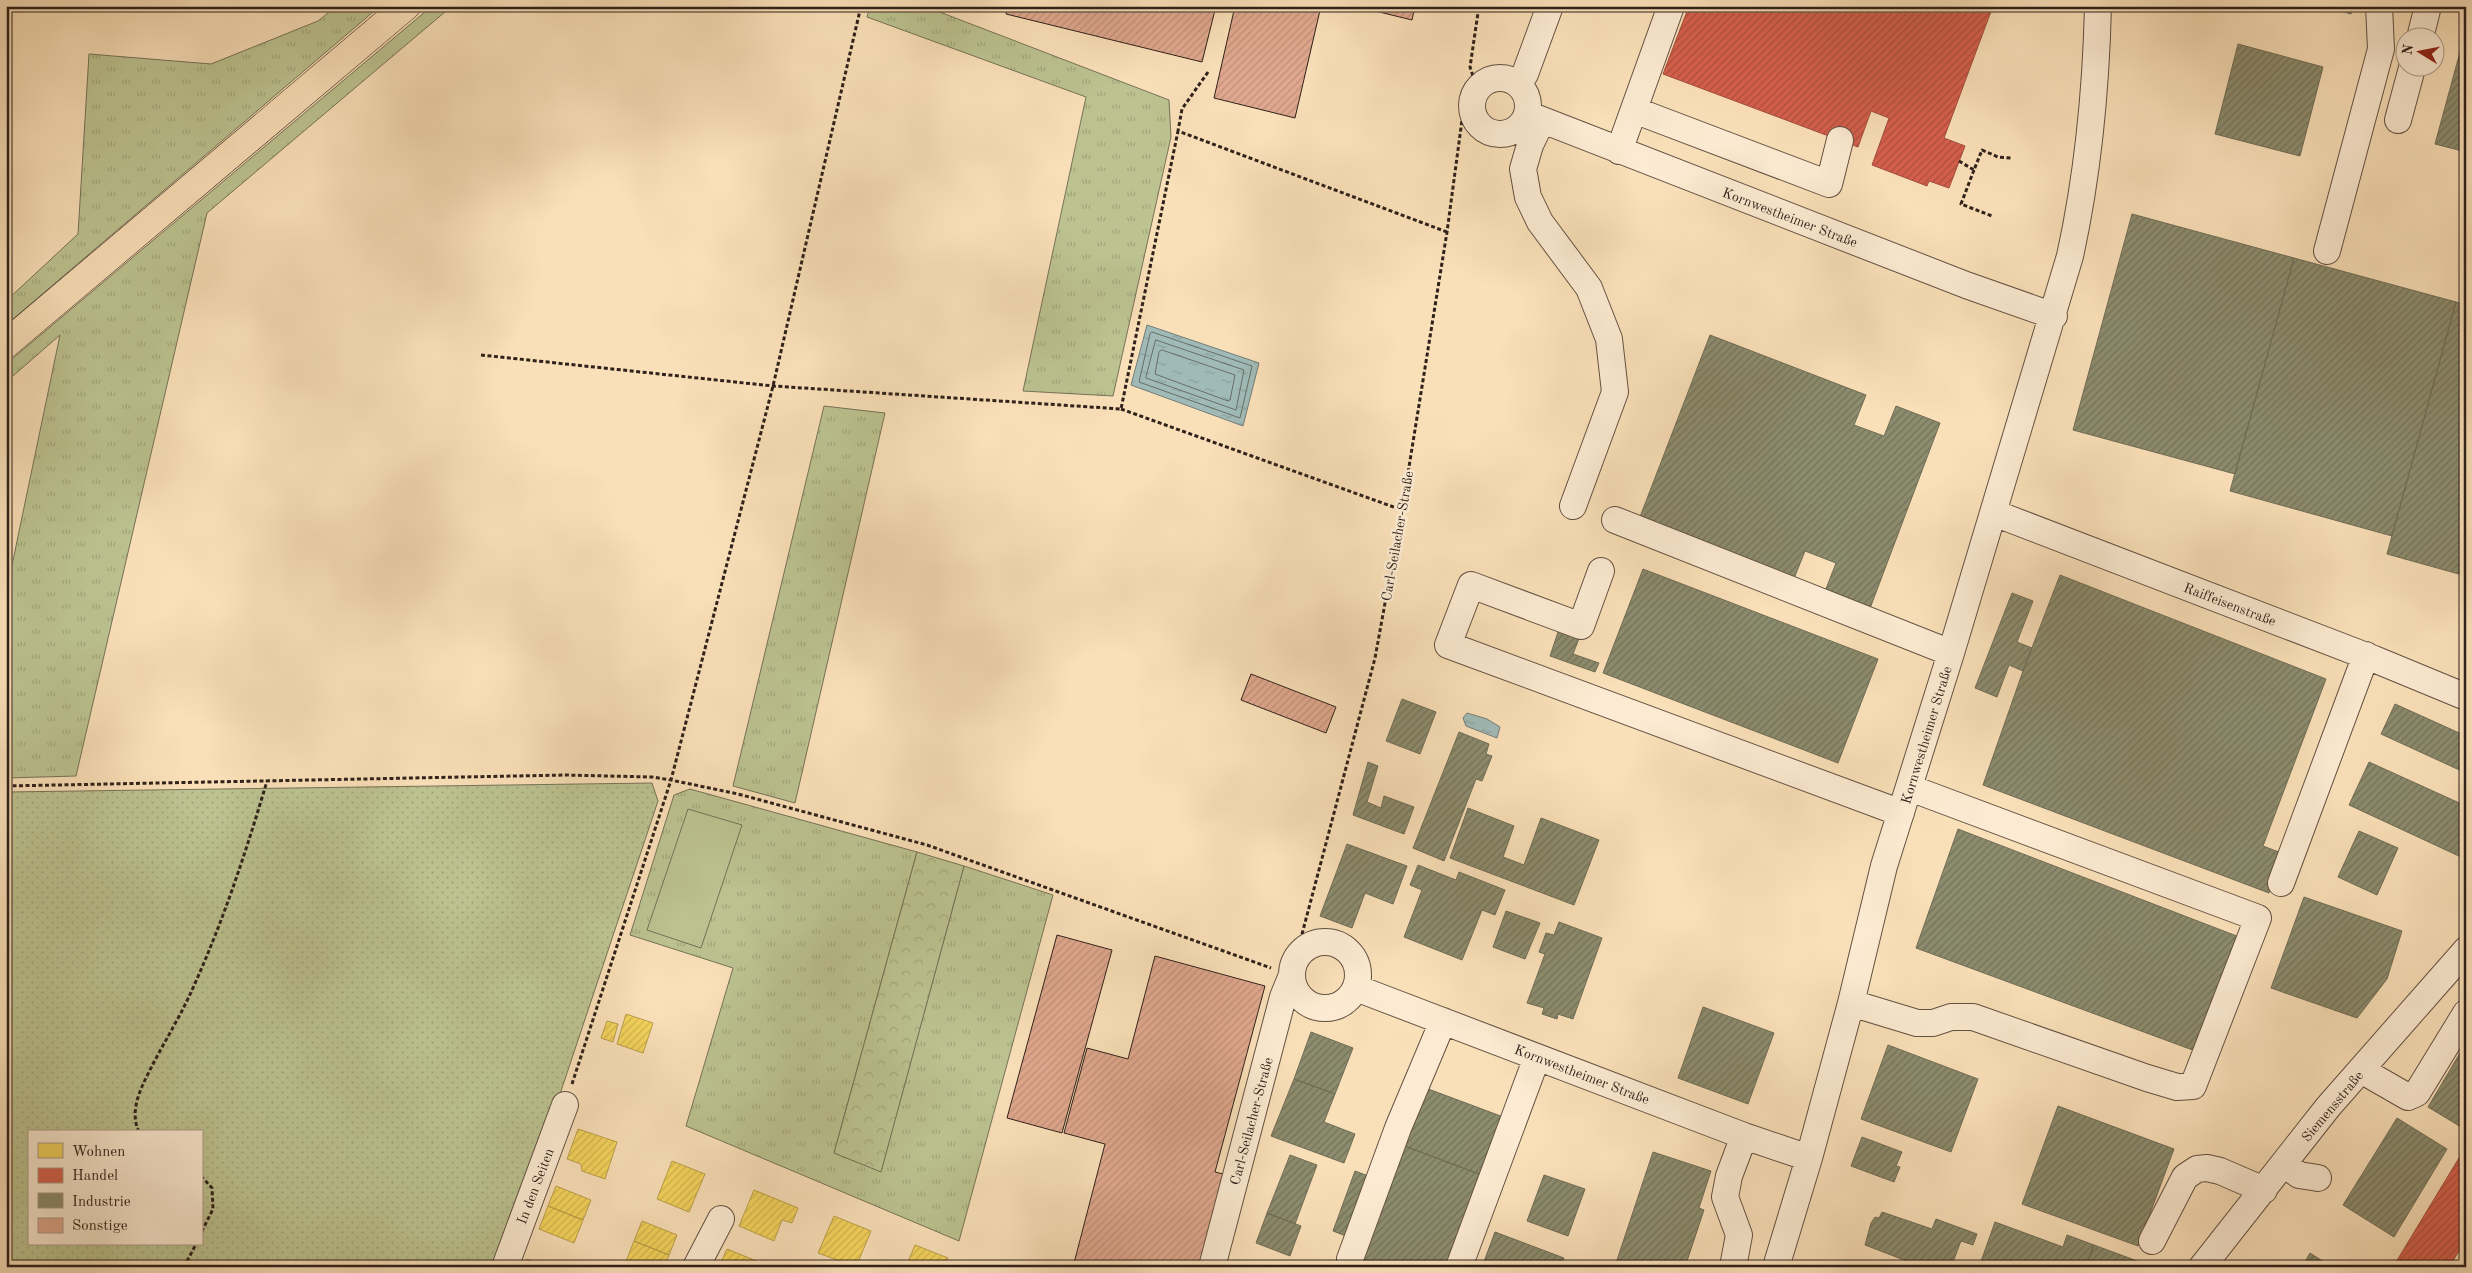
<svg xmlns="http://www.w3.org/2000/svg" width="2472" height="1273" font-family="'Old Standard TT',serif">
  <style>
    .grass { fill: url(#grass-tufts); stroke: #767256 }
    .forest { fill: url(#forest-crowns); stroke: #767256 }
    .garden { fill: url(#garden-dots); stroke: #767256; fill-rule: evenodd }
    .pitch { fill: #bcc391; stroke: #767256 }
    .water { fill: url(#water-ripples); stroke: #737d79 }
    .homes { fill: url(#homes-hatch); stroke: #ba9f48 }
    .shops { fill: url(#shops-hatch); stroke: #a44d3e }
    .industry { fill: url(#industry-hatch); stroke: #706c55 }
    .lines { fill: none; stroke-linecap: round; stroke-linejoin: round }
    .shore { stroke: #686e69; stroke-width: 1 }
    .building { fill: url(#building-hatch); stroke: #2f211b }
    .minor-casing { stroke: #625142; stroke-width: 28 }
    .major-casing { stroke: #2f211b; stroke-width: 29 }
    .path { stroke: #2f211b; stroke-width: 3; stroke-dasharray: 4 2.5; stroke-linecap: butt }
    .minor { stroke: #fcebd2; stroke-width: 26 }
    .major { stroke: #fae0b9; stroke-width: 28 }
    .labels { text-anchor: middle; stroke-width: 5; stroke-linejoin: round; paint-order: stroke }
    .street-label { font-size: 14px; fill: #2f211b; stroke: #fcebd2 }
  </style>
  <defs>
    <pattern id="grass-tufts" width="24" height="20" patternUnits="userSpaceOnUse" patternTransform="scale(1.25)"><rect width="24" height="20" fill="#bcc391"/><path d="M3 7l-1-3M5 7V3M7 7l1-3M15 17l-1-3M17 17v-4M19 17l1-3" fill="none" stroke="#a2a77c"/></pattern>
    <pattern id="forest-crowns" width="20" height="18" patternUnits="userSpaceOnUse" patternTransform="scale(1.25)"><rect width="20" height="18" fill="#bcc391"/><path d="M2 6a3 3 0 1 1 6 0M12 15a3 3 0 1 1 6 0" fill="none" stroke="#a2a77c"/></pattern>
    <pattern id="garden-dots" width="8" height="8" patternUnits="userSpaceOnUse" patternTransform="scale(1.25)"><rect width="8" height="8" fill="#bcc391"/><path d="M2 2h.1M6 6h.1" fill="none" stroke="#a2a77c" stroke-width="1.8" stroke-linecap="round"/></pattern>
    <pattern id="water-ripples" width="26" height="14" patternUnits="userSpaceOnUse" patternTransform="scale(1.25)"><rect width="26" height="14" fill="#a0bbb7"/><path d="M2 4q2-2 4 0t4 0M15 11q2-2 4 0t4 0" fill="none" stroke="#8aa09d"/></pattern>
    <pattern id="homes-hatch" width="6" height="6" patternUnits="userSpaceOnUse" patternTransform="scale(1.25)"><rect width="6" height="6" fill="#f6d55c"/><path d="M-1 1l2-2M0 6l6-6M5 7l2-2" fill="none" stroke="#d3b74f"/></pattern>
    <pattern id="shops-hatch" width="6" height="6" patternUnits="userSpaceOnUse" patternTransform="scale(1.25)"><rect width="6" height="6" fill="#d6604d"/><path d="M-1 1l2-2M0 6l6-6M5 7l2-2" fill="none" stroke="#ae4f3f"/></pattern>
    <pattern id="industry-hatch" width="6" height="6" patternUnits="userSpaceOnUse" patternTransform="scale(1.25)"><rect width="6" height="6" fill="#8c8c6e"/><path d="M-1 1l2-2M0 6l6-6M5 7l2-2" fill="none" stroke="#73725a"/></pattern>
    <pattern id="building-hatch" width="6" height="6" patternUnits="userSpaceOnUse" patternTransform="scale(1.25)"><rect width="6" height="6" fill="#e0a88e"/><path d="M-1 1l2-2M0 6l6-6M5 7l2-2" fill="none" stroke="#c0907a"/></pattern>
  </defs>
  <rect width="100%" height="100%" fill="#fae0b9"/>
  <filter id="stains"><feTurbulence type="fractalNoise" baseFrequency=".004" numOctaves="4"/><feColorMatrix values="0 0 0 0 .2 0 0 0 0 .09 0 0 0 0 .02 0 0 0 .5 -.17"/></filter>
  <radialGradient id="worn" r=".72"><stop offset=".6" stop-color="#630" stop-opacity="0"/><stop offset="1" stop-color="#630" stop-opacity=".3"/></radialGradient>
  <path class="grass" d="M337,6H380L6,325V301L78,234L89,54L211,64L318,21Z
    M432,6H452L207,213L76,776L6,778V594L60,335L6,382V364Z
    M870,6H924L1169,100L1171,137L1113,396L1023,391L1086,97L867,17Z
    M824,406L885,413L795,803L733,786Z
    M690,789L917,852L834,1153L881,1171L964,866L1053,895L959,1241L686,1126L733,968L630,935L674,795Z"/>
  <path class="forest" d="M917,852L964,866L881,1172L834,1153Z"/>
  <path class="garden" d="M652,783L658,801L558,1100L493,1267H6V792ZM29,1132H201V1244H29Z"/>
  <path class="pitch" d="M688,809L742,825L701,948L647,930Z"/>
  <path class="water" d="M1147,325L1259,363L1243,426L1131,385Z
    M1467,713L1487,719L1500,727L1497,738L1466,726L1463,718Z"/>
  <path class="homes" d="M626,1014L653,1023L643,1053L617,1044Z
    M607,1021L618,1024L613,1042L601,1038Z
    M578,1129L617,1142L605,1179L582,1171L581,1164L567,1159Z
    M672,1161L705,1174L689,1212L657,1199Z
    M556,1186L591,1200L583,1220L548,1206Z
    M754,1190L798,1208L792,1223L782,1220L774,1241L739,1226Z
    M548,1206L583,1220L574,1243L539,1229Z
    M834,1216L871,1231L856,1267L818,1253Z
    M642,1221L677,1235L669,1255L634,1241Z
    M634,1241L669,1255L664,1267H631L625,1264Z
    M915,1245L948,1258L944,1267H906Z
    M727,1249L759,1262L757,1267H719Z
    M527,1259L546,1267H523Z"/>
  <path class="shops" d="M1689,6H1993L1944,138L1965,146L1949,188L1929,181L1927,186L1872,165L1889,118L1871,111L1858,147L1663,74Z
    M2462,1153L2466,1155V1256L2459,1251L2449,1267H2393Z"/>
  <path class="industry" d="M2324,6H2353L2351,14Z
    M2466,30V152L2435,144Z
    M2238,44L2323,67L2300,156L2215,134Z
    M2132,214L2294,258L2235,474L2073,430Z
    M2294,258L2456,302L2392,536L2230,491Z
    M2456,302L2466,305V576L2387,554Z
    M1710,335L1866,395L1854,425L1884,436L1896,406L1940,423L1869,611L1824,594L1836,563L1805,551L1793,581L1638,522Z
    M1643,569L1878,659L1838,763L1603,673Z
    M2060,575L2326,679L2263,846L2284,854L2269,893L1983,785L2023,671Z
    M2012,593L2033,601L2017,642L2032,648L2023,671L2009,665L1997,697L1975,688Z
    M1559,629L1580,636L1573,654L1599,663L1595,672L1550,656Z
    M1402,699L1436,712L1420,754L1386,741Z
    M2395,704L2466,736V773L2381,734Z
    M1459,732L1489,744L1486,754L1492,756L1482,781L1476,779L1444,861L1413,848Z
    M1368,762L1378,766L1367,802L1381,808L1384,796L1414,807L1404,834L1353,815Z
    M2369,762L2466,806V846L2461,857L2349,805Z
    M1468,808L1514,826L1503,857L1524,865L1541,818L1599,840L1574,905L1450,858Z
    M1958,829L2242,938L2198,1052L1916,948Z
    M2359,831L2398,848L2377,895L2338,877Z
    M1347,844L1407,866L1393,904L1365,893L1352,928L1320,916Z
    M1418,865L1456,880L1459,872L1505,890L1495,915L1482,910L1462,960L1404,937L1422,890L1410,885Z
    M2304,897L2402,931L2387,979L2357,1018L2271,988Z
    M1506,911L1540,923L1525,959L1493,947Z
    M1559,922L1602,938L1573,1019L1558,1014L1557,1019L1542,1014L1544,1008L1527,1003L1545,954L1539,952L1546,933L1554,935Z
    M1703,1007L1774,1033L1748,1104L1678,1078Z
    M1311,1032L1353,1048L1335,1094L1294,1079Z
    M2466,1043V1130L2428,1107Z
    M1888,1045L1978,1079L1951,1152L1861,1119Z
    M1294,1079L1335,1094L1324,1122L1355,1134L1344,1163L1271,1136Z
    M1423,1087L1506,1118L1484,1176L1402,1145Z
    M2058,1106L2174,1149L2138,1246L2022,1204Z
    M2397,1118L2447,1149L2394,1237L2343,1205Z
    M1862,1137L1902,1152L1896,1166L1900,1167L1894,1182L1851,1166Z
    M1402,1145L1484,1176L1451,1267H1356Z
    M1653,1152L1711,1171L1699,1208L1704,1210L1685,1267H1627L1616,1263Z
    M1290,1155L1317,1165L1295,1224L1267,1213Z
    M1355,1171L1374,1178L1351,1238L1333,1231Z
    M1544,1175L1585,1189L1568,1236L1527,1221Z
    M1882,1212L1932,1229L1936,1219L1977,1234L1973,1245L1961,1241L1951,1267H1922L1865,1245L1871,1223L1875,1217L1879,1218Z
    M1267,1213L1301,1226L1290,1256L1256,1243Z
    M1995,1222L2063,1247L2067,1235L2094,1245L2086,1267H1979Z
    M1495,1232L1564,1258L1561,1267H1482Z
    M2094,1245L2140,1262L2138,1267H2086Z
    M2310,1253L2332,1267H2302Z"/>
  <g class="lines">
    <path class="shore" d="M1152,332L1252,366L1240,418L1139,382L1150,334Z
      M1156,340L1244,370L1236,410L1146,378Z
      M1162,350L1235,375L1230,400L1228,401L1155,374L1159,352Z"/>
  </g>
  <path class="building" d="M1008,6H1216L1202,62L1006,14Z
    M1235,6H1321L1295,118L1214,98Z
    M1368,6H1415L1412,20L1367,9Z
    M1251,674L1336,707L1326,733L1241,700Z
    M1057,935L1112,950L1062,1133L1007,1118Z
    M1155,956L1265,986L1215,1172L1227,1175L1202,1267H1073L1105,1144L1064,1133L1087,1048L1128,1059Z"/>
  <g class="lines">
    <defs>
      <path id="minor" d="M2420,38L2428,6
        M1472 106a28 28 0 1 1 56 0a28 28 0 1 1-56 0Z
        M1518,84L1525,74L1550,6
        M1634,110L1829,184L1840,140
        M1527,114L1966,285L2054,316
        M1542,120L1530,145L1523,169L1528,197L1540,222L1589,288L1609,339L1615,392L1573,506
        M2398,120L2412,68
        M1619,151L1671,6
        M2327,251L2381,49L2379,6
        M1994,513L2374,659L2466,697
        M1615,520L1951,653
        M1601,571L1581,626L1471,585L1448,645L1901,813
        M2281,883L2366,655
        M1292 975a33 33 0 1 1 66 0a33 33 0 1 1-66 0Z
        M1356,988L1744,1136L1809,1158
        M1851,1003L1917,1023H1933L1951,1017H1973L2147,1078L2177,1087L2193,1086L2258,918L1910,788
        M2361,1070L2408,1097L2417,1093L2466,1013
        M2284,1164L2299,1175L2318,1178
        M2152,1241L2185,1177L2197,1169L2207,1168L2220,1171L2264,1190
        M1350,1259L1398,1128L1443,1021
        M505,1267L565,1105
        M696,1267L721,1219
        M1212,1267L1283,997L1292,975
        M1459,1267L1537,1057
        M1733,1267L1739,1235L1725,1197L1729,1176L1744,1136
        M1776,1267L1809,1158L1851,1003L1884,866L1951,653L2070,256C2088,174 2096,90 2098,6
        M2202,1267L2328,1107L2466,950"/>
      <path id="major" d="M6,344L406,6"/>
    </defs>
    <use href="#minor" class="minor-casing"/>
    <use href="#major" class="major-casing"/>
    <path class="path" d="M1208,72L1182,109L1178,131L1447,232
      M1477,88L1470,67L1479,6
      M1959,161L1974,170L1982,150L1998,157L2011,158
      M1974,170L1961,204L1992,216
      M481,355L773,386L1121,409L1178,131
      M1121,409L1402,510
      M6,786L565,775L652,777L671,780L738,794L927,845L1271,968
      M1297,953L1375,658L1402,510L1447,232L1462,120L1471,110
      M572,1084L671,780L773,386L861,6
      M139,1132C128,1109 143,1084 153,1064C166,1039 181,1015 192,990C223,922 246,852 267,781
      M201,1176L212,1188L213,1209L201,1233
      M184,1267L196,1244"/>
    <use href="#minor" class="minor"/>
    <use href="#major" class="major"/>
  </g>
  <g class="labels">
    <g class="street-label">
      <text transform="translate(1790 217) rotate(21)" y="5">Kornwestheimer Straße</text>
      <text transform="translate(1397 536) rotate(-80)" y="5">Carl-Seilacher-Straße</text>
      <text transform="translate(2230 604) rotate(21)" y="5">Raiffeisenstraße</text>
      <text transform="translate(1926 735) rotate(-73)" y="5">Kornwestheimer Straße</text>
      <text transform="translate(1582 1074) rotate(21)" y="5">Kornwestheimer Straße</text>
      <text transform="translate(2332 1106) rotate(-50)" y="5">Siemensstraße</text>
      <text transform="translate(1251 1121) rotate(-75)" y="5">Carl-Seilacher-Straße</text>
      <text transform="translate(535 1186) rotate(-69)" y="5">In den Seiten</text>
    </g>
  </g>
  <rect width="2472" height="1273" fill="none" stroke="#fae0b9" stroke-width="25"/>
  <rect x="8" y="8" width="2457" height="1258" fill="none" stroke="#2f211b" stroke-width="2.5"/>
  <rect x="12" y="12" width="2447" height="1248" fill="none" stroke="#2f211b"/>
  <rect x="28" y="1130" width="175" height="115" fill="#fcebd2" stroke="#aa9a89"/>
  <rect x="38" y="1143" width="25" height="15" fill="#f6d55c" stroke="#aa9a89"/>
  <text x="72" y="1156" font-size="15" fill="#2f211b">Wohnen</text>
  <rect x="38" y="1168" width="25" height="15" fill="#d6604d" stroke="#aa9a89"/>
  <text x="72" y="1180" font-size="15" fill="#2f211b">Handel</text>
  <rect x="38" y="1193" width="25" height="15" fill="#8c8c6e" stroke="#aa9a89"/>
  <text x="72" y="1206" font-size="15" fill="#2f211b">Industrie</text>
  <rect x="38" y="1218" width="25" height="15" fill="#e0a88e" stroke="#aa9a89"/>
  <text x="72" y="1230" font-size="15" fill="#2f211b">Sonstige</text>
  <g transform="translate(2420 52) rotate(280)"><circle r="24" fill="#fcebd2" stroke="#aa9a89"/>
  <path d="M0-4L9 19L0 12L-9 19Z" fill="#8f2418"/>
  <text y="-8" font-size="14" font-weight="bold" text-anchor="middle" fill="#2f211b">N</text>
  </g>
  <rect width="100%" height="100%" filter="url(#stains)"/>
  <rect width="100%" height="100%" fill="url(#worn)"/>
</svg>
